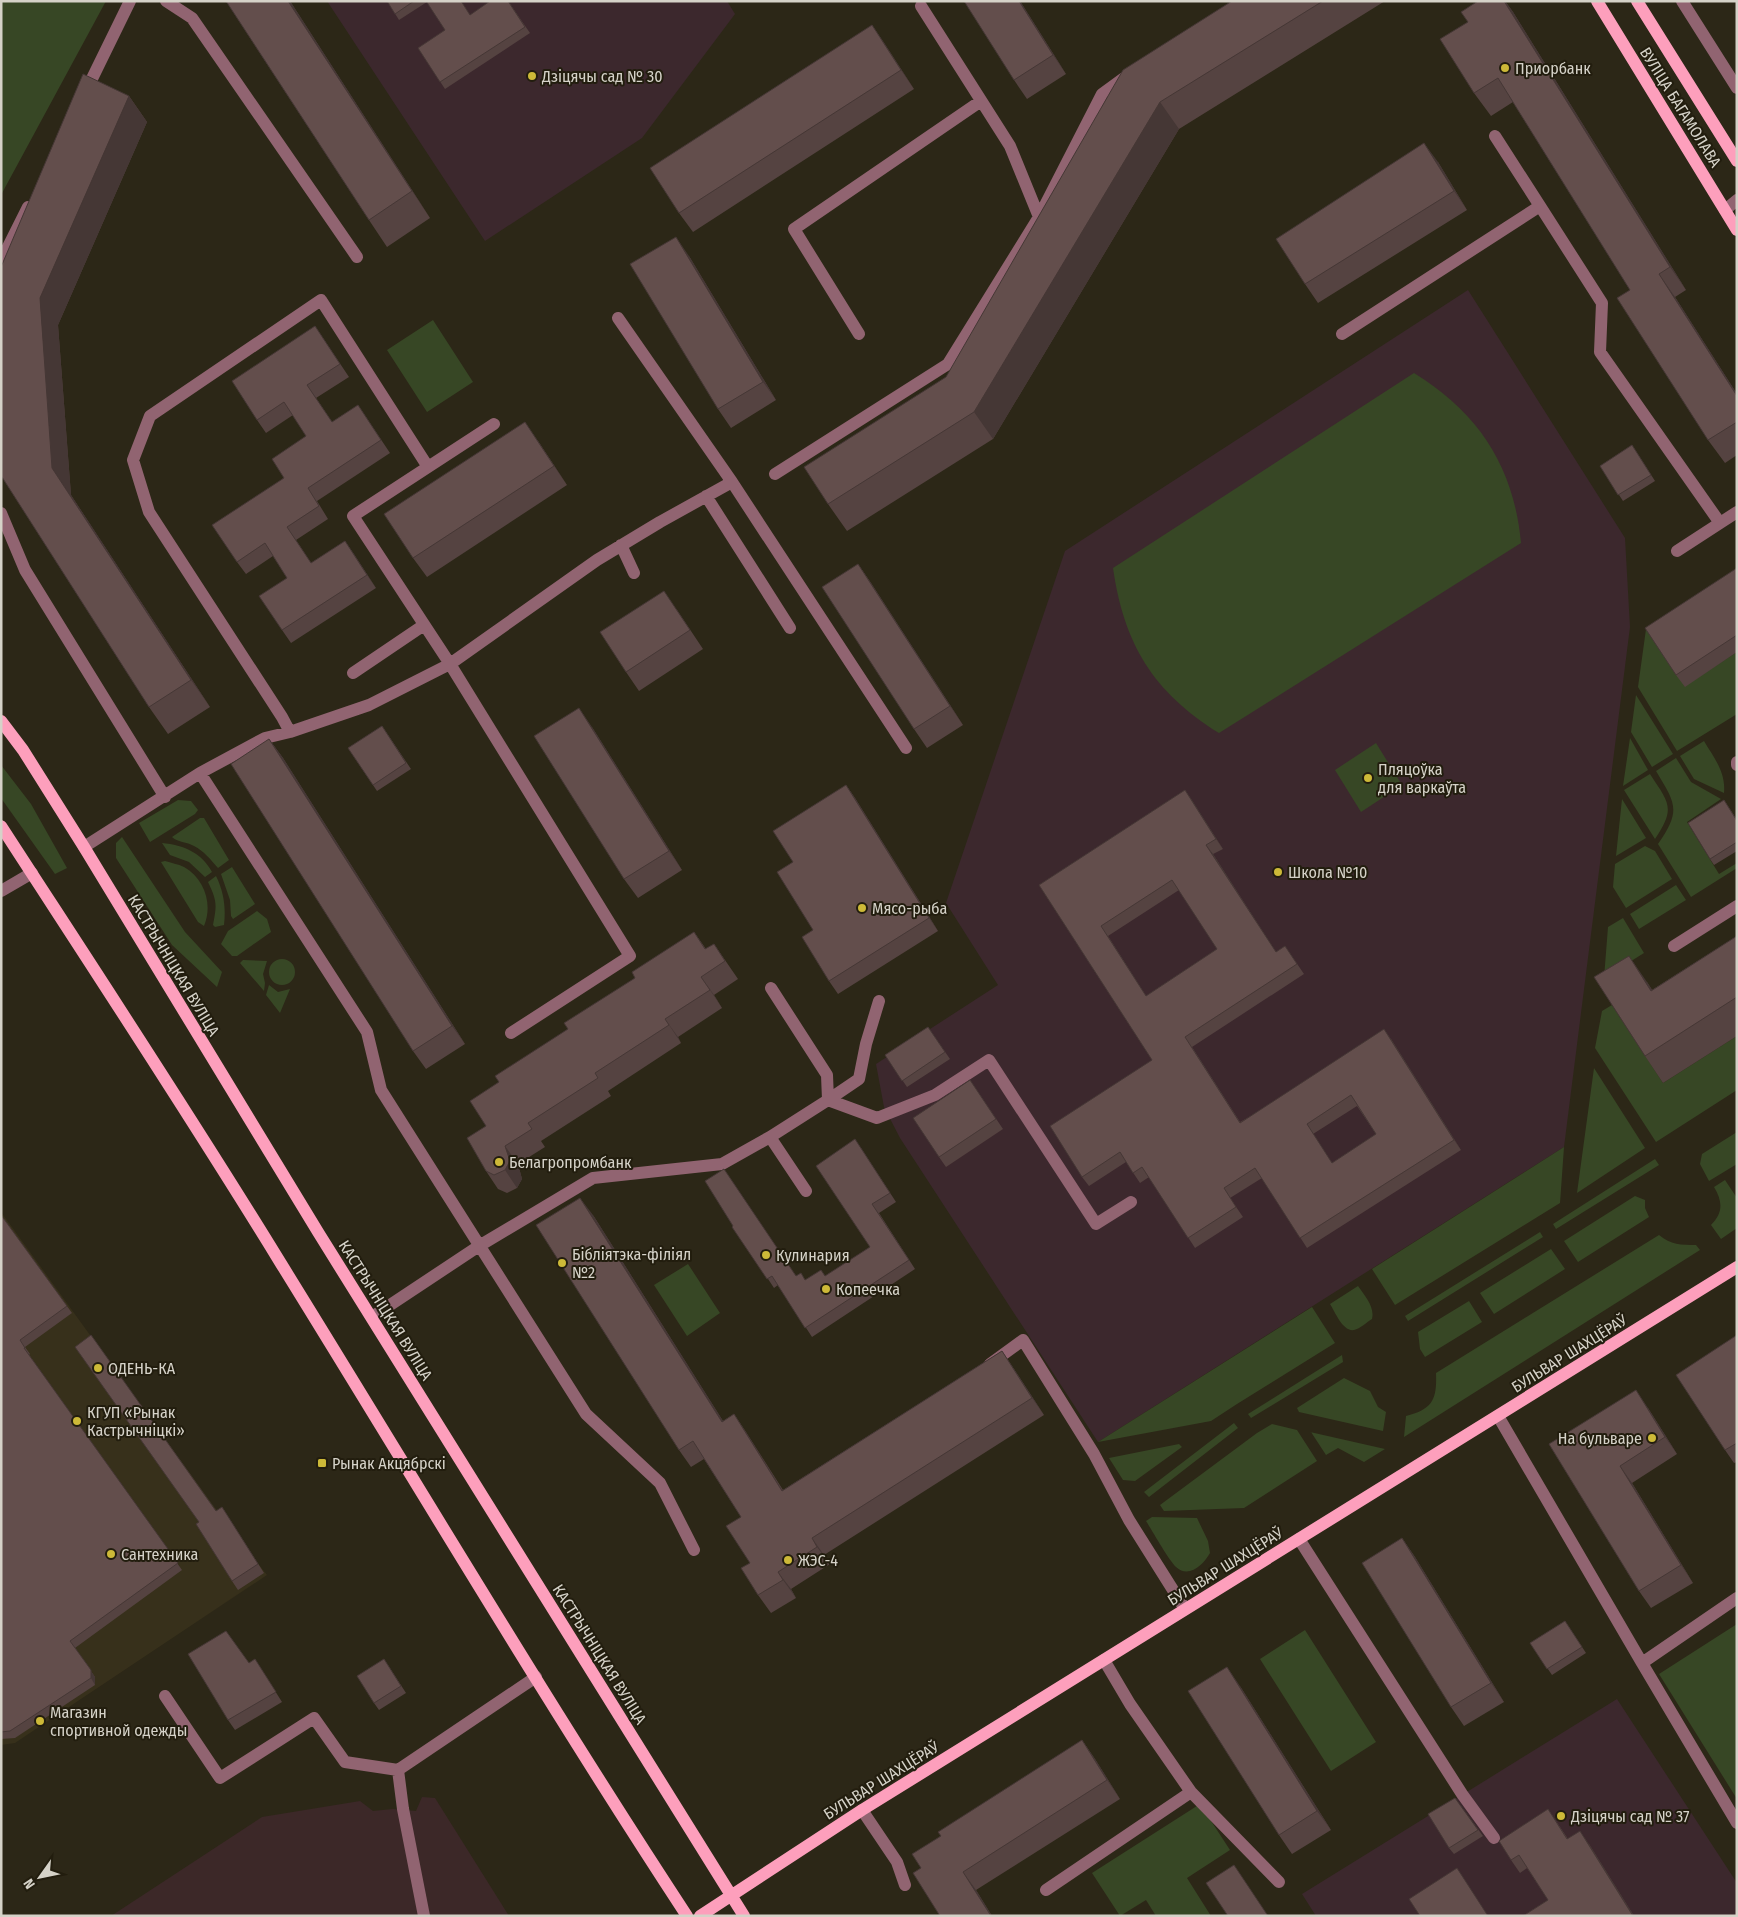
<svg xmlns="http://www.w3.org/2000/svg" width="1738" height="1917" font-family="'Fira Sans Condensed',sans-serif">
  <style>
    .built { fill: #37301b }
    .industrial { fill: #3c2828 }
    .education { fill: #3c282d }
    .green { fill: #374725 }
    .lines { fill: none; stroke-linecap: round; stroke-linejoin: round }
    .minor { stroke: #916471; stroke-width: 12 }
    .major { stroke: #fd9fbc; stroke-width: 12 }
    .wall { fill: #554341; fill-rule: evenodd }
    .shaded-wall { fill: #453735 }
    .building { fill: #634e4c; stroke: #453735; fill-rule: evenodd }
    .poi-dot { fill: #cdb938; stroke: #221d0e; stroke-width: 2 }
    .labels { text-anchor: middle; stroke-width: 4; stroke-linejoin: round; paint-order: stroke }
    .poi-label { font-size: 16px; fill: #d5d2c8; stroke: #221d0e; text-anchor: start }
    .street-label { font-size: 16px; fill: #d5d2c8; stroke: #221d0e }
  </style>
  <rect width="100%" height="100%" fill="#2c2717"/>
  <path class="built" d="M1,1212L213,1505L267,1575L15,1743L1,1745Z"/>
  <path class="industrial" d="M422,1797L435,1798L509,1916H111L262,1817L360,1801L373,1811L393,1809L416,1811Z"/>
  <path class="education" d="M327,1H727L735,14L642,138L485,241Z
    M1468,290L1625,538L1630,627L1564,1147L1098,1442L900,1138L884,1107L876,1064L998,985L946,903L1065,551Z
    M1617,1699L1737,1883V1916H1316L1302,1894Z"/>
  <path class="green" d="M1,1H106L1,195Z
    M433,320L473,382L427,412L387,350Z
    M1414,373C1479,413 1514,467 1521,543L1219,733C1153,692 1124,644 1113,568Z
    M1646,629L1685,686L1737,652V714L1677,751L1638,687Z
    M1636,695L1673,754L1652,767L1631,732Z
    M1630,738L1648,770L1623,786Z
    M1704,741C1714,758 1726,772 1724,793L1694,779L1680,756Z
    M1376,743L1402,785L1361,812L1335,770Z
    M1676,758L1691,782L1721,799L1687,822L1719,874L1737,863V868L1691,897L1658,844C1682,810 1675,803 1656,771Z
    M1,765L31,804L67,868L55,874L1,798Z
    M1650,774C1669,803 1676,808 1655,839L1624,790Z
    M1622,799L1646,838L1616,856Z
    M178,800L191,801L198,810L195,814L150,842L139,823Z
    M200,818H204L229,860L218,868C211,860 204,851 194,846C187,842 177,842 172,837Z
    M122,837L185,932L222,972L217,987L172,945L116,858V843Z
    M162,843C184,845 202,853 212,872L205,877L189,862L170,855Z
    M1645,846L1655,851L1672,879L1626,908L1613,887L1615,864Z
    M165,861C171,863 178,864 184,867C205,879 213,905 204,926L198,922L161,862Z
    M232,867L255,904L233,919L231,916L230,900L221,874Z
    M216,876C224,892 226,908 224,925L215,927L213,925C217,904 217,901 208,882Z
    M1676,885L1686,900L1639,929L1630,914Z
    M257,911L267,919L271,932L237,956H232L221,944L228,931Z
    M1623,918L1644,953L1604,978L1608,927Z
    M269 972a13 13 0 1 1 26 0a13 13 0 1 1-26 0Z
    M243,960L267,961L263,974L265,983L264,991L240,963Z
    M269,985L278,992L290,989L280,1013L266,995Z
    M1612,1005L1663,1083L1737,1036V1090L1656,1142L1595,1048L1602,1011Z
    M1594,1068L1645,1148L1577,1193Z
    M1737,1132V1164L1709,1181L1700,1164L1702,1154Z
    M1564,1147L1560,1203L1395,1305L1372,1269Z
    M1655,1159L1659,1165L1556,1229L1553,1224Z
    M1725,1180L1737,1198V1228L1721,1239L1711,1225C1723,1213 1723,1202 1714,1187Z
    M1635,1196L1645,1200V1208L1649,1217L1578,1262L1564,1241Z
    M1540,1232L1543,1237L1408,1321L1405,1316Z
    M1659,1235C1671,1245 1681,1245 1696,1245L1700,1250L1404,1437L1406,1416C1433,1409 1437,1399 1436,1373Z
    M1551,1249L1565,1269L1494,1314L1480,1293Z
    M688,1264L720,1313L687,1336L654,1285Z
    M1358,1286C1365,1296 1375,1307 1372,1319C1367,1322 1360,1329 1354,1330C1343,1332 1335,1312 1330,1304Z
    M1469,1301L1482,1322L1425,1357L1420,1349L1418,1332Z
    M1312,1307L1335,1343L1237,1404L1211,1421L1098,1442Z
    M1342,1355L1343,1362L1251,1418L1248,1414Z
    M1344,1378L1370,1391L1378,1407L1386,1412L1383,1431L1299,1412L1297,1408Z
    M1234,1423L1238,1428L1149,1497L1144,1492Z
    M1272,1424L1297,1430L1317,1461L1244,1508L1164,1511L1160,1505L1257,1433Z
    M1311,1432H1310L1385,1449L1364,1462L1338,1448L1326,1455Z
    M1179,1444L1182,1447L1135,1481L1123,1480L1109,1458Z
    M1152,1517L1197,1518L1208,1541L1210,1553C1204,1564 1189,1579 1176,1567C1168,1559 1153,1532 1146,1521Z
    M1737,1624V1799L1659,1674Z
    M1305,1630L1376,1742L1331,1771L1260,1659Z
    M1200,1804L1230,1850L1187,1878L1211,1916H1156L1146,1900L1120,1916L1092,1873Z"/>
  <g class="lines">
    <path class="minor" d="M166,1L192,18L357,257
      M1682,1L1737,88
      M921,6L1010,146L1039,217
      M85,93L130,1
      M1495,136L1540,206
      M1725,210L1737,200
      M1,261L28,207
      M618,318L732,482L906,748
      M859,334L794,229L981,101
      M1342,334L1540,206L1602,303L1600,352L1720,523
      M494,424L353,516L450,664L630,956L511,1033
      M775,474L948,364L1039,217L1102,94L1128,75
      M706,496L790,628
      M1,513L25,570L165,797
      M621,545L634,573
      M1677,551L1737,512
      M353,673L424,625
      M290,732L282,717L149,512L133,460L150,416L321,300L428,467
      M1737,762V765
      M200,773L367,1032L381,1090L586,1414L660,1483L694,1550
      M84,847L200,773L265,738L290,732L369,705L450,664L597,560L660,522L732,482
      M1,891L32,873
      M1674,946L1737,906
      M828,1100L877,1118L935,1095L989,1060L1096,1224L1131,1202
      M828,1100L859,1079L866,1044L879,1001
      M770,1137L806,1191
      M372,1317L479,1246L593,1178L722,1164L770,1137L828,1100L827,1075L771,988
      M990,1364L1023,1340L1094,1454L1129,1520L1185,1609
      M1498,1416L1642,1663L1737,1598
      M1299,1539L1462,1794L1494,1838
      M1104,1660L1130,1704L1191,1792L1279,1882
      M1642,1663L1737,1823
      M165,1696L220,1778L314,1718L345,1762L398,1770
      M862,1810L897,1862L905,1885
      M1046,1890L1191,1792
      M424,1916L403,1809L398,1770L536,1677"/>
    <path class="major" d="M1597,1L1737,230
      M1637,1L1737,161
      M1,721L23,750L84,847L318,1232L744,1916
      M1,826C95,971 190,1115 280,1262C415,1480 546,1701 687,1916
      M700,1916L862,1810L1737,1267"/>
  </g>
  <path class="wall" d="M226,1H290L430,218L387,247L369,220Z
    M387,1H461L470,15L508,1L530,33L445,89L418,48L445,30L427,2L399,20Z
    M1020,1L1066,74L1027,99L1014,80Z
    M1232,1H1385L1179,129L993,439L847,531L828,504L946,377Z
    M1478,1H1505L1513,12L1686,290L1675,297L1737,394V455L1725,463L1708,440L1630,290L1513,102L1491,116L1474,93L1468,22Z
    M872,25L914,89L693,232L679,213Z
    M129,96L147,122L58,325L71,495L210,707L168,734L149,707L2,477Z
    M1438,162L1467,210L1318,303L1305,284Z
    M689,256L776,400L731,428L718,409Z
    M315,326L349,377L316,398L332,422L358,405L390,453L317,501L328,519L296,540L311,563L345,541L376,588L291,643L282,630L287,578L273,556L246,574L237,562L306,436L293,415L266,433L257,420Z
    M538,441L567,485L427,577L413,558Z
    M1632,445L1655,481L1623,501L1600,466Z
    M858,564L871,583L963,725L927,748L914,729Z
    M1737,568V652L1685,687L1676,675Z
    M677,610L703,649L639,691L626,672Z
    M382,726L411,769L377,791L348,748Z
    M592,727L682,870L638,898L624,879Z
    M269,739L283,758L465,1044L426,1069L413,1051Z
    M846,785L855,798L938,931L838,994L829,981L793,862Z
    M1185,790L1223,849L1213,854L1276,952L1285,946L1304,974L1192,1047L1240,1122L1391,1039L1461,1150L1307,1248L1262,1178L1230,1198L1243,1217L1195,1248L1149,1177L1140,1183L1126,1162L1089,1186L1082,1177L1152,1060L1039,885ZM1179,890L1217,949L1146,996L1108,936ZM1357,1106L1376,1134L1332,1163L1313,1134Z
    M1724,800L1737,820V851L1714,865L1710,859Z
    M694,932L706,949L714,944L738,979L714,995L722,1008L678,1037L681,1043L608,1091L611,1096L541,1141L545,1147L518,1164L522,1179L517,1188L507,1193L498,1189L486,1171V1126L499,1082L635,978Z
    M1737,936V1036L1663,1083L1645,1056L1647,982L1652,990Z
    M928,1027L950,1059L907,1087L885,1055Z
    M970,1080L1003,1129L946,1167L939,1157Z
    M861,1148L896,1202L879,1213L915,1269L812,1337L778,1285L774,1288L733,1226L796,1276L805,1280L825,1276L870,1247Z
    M1,1215L72,1313L25,1347L30,1354L29,1355L182,1570L75,1648L95,1677V1685L15,1738L1,1739Z
    M593,1215L723,1421L734,1414L746,1432L783,1490L1002,1351L1014,1369L1044,1415L824,1555L830,1564L791,1589L796,1598L771,1613L758,1595L750,1563L741,1517L704,1459L691,1467L679,1450Z
    M1737,1335V1462L1734,1463L1725,1450Z
    M1648,1408L1677,1454L1632,1483L1693,1583L1651,1608L1639,1591L1549,1444Z
    M222,1507L264,1573L238,1590L232,1581Z
    M1402,1538L1415,1557L1504,1702L1464,1726L1451,1707Z
    M1565,1621L1586,1653L1552,1675L1530,1643Z
    M255,1659L282,1702L235,1730L228,1720L249,1663Z
    M384,1659L406,1693L379,1710L374,1703Z
    M1240,1686L1331,1830L1292,1854L1279,1835Z
    M1082,1740L1095,1759L1120,1799L976,1890L992,1916H940L921,1868L940,1836Z
    M1455,1798L1483,1836L1454,1854L1449,1848Z
    M1548,1809L1568,1839L1589,1844L1634,1916H1523L1548,1900L1527,1868L1520,1873L1511,1860Z"/>
  <path class="shaded-wall" d="M288,1H290L430,218L412,191Z
    M1019,1H1020L1066,74L1053,55Z
    M1504,1H1505L1513,12L1686,290L1670,267Z
    M872,25L885,44L914,89L901,70Z
    M129,96L147,122L58,325L71,495L210,707L191,680L52,468L40,298Z
    M1160,102L1179,129L993,439L974,412Z
    M1424,143L1438,162L1467,210L1454,191Z
    M676,237L689,256L776,400L763,382Z
    M1659,274L1675,297L1737,394V396Z
    M525,422L538,441L567,485L554,466Z
    M345,541L354,554L376,588L367,575Z
    M858,564L871,583L963,725L950,706Z
    M579,708L592,727L682,870L669,851Z
    M269,739L283,758L465,1044L452,1026Z
    M846,785L855,798L938,931L929,918Z
    M1185,790L1192,800L1223,849L1216,839Z
    M1206,845L1213,854L1282,962L1276,952Z
    M1629,956L1647,982L1670,1017L1651,991Z
    M701,977L714,995L722,1008L710,990Z
    M665,1019L678,1037L681,1043Z
    M1384,1029L1391,1039L1461,1150L1454,1140Z
    M505,1146L518,1164L522,1179L517,1188L505,1170Z
    M580,1198L593,1215L735,1440L722,1422Z
    M1002,1351L1014,1369L1044,1415L1032,1398Z
    M1636,1390L1648,1408L1677,1454L1665,1437Z
    M734,1414L746,1432L794,1509L782,1491Z
    M1620,1466L1632,1483L1693,1583L1681,1565Z
    M812,1538L824,1555L830,1564L817,1547Z
    M1402,1538L1415,1557L1504,1702L1491,1683Z
    M778,1572L791,1589L796,1598L783,1580Z
    M75,1648L95,1677V1685L91,1678Z
    M1227,1667L1240,1686L1331,1830L1317,1811Z
    M1082,1740L1095,1759L1120,1799L1107,1780Z
    M1580,1831L1589,1844L1634,1916H1633Z
    M963,1872L976,1890L992,1916H991Z"/>
  <path class="building" d="M226,1H288L412,191L369,220Z
    M387,1H414L395,14Z
    M426,1H461L470,15L490,1H508L525,27L440,82L418,48L445,30Z
    M964,1H1019L1053,55L1014,80Z
    M1232,1H1323L1160,102L974,412L828,504L804,467L946,377L1123,70Z
    M1478,1H1504L1670,267L1659,274L1737,396V422L1708,440L1617,298L1630,290L1498,78L1474,93L1440,39L1468,22L1461,12Z
    M872,25L901,70L679,213L650,168Z
    M83,74L129,96L40,298L52,468L191,680L149,707L2,477L1,267Z
    M1424,143L1454,191L1305,284L1276,239Z
    M676,237L763,382L718,409L630,264Z
    M315,326L340,364L307,385L332,422L358,405L381,440L308,488L319,506L287,527L311,563L345,541L367,575L282,630L259,596L287,578L265,543L237,562L212,525L284,478L272,459L306,436L284,402L257,420L232,381Z
    M525,422L554,466L413,558L384,514Z
    M1632,445L1651,475L1618,495L1600,466Z
    M858,564L950,706L914,729L822,587Z
    M1737,568V635L1676,675L1645,628Z
    M664,591L690,630L626,672L600,632Z
    M579,708L669,851L624,879L534,736Z
    M382,726L406,763L373,785L348,748Z
    M269,739L452,1026L413,1051L231,764Z
    M846,785L929,918L829,981L802,937L813,930L777,872L793,862L773,831Z
    M1185,790L1216,839L1206,845L1276,952L1285,946L1297,964L1185,1037L1240,1123L1384,1029L1454,1140L1300,1238L1255,1168L1224,1188L1236,1207L1188,1238L1142,1167L1133,1173L1120,1152L1082,1177L1050,1126L1152,1060L1039,885ZM1172,880L1217,949L1146,996L1101,926ZM1351,1095L1376,1134L1332,1163L1307,1124Z
    M1724,800L1737,821V842L1710,859L1688,823Z
    M694,932L705,949L714,944L725,961L701,977L710,990L665,1019L669,1025L595,1073L598,1078L528,1123L532,1129L505,1146L510,1161L505,1170L494,1175L486,1171L467,1138L486,1126L470,1101L499,1082L495,1076L568,1029L564,1023L635,978L632,972Z
    M1737,936V997L1645,1056L1594,977L1629,956L1651,991Z
    M928,1027L945,1052L902,1081L885,1055Z
    M970,1080L996,1119L939,1157L913,1118Z
    M855,1139L890,1193L872,1204L909,1260L805,1328L772,1276L767,1279L732,1227L733,1226L705,1181L724,1169L796,1276L801,1273L805,1280L821,1270L825,1276L870,1247L816,1166Z
    M580,1198L722,1422L734,1414L782,1491L1002,1351L1032,1398L812,1538L817,1547L778,1572L783,1580L758,1595L741,1568L750,1563L726,1526L741,1517L693,1441L679,1450L536,1225Z
    M1,1215L67,1306L20,1340L25,1348H24L178,1563L70,1641L91,1670V1678L10,1731L1,1732Z
    M91,1335L216,1511L222,1507L258,1564L232,1581L196,1524L199,1522L75,1347Z
    M1737,1335V1443L1725,1450L1676,1375Z
    M1636,1390L1665,1437L1620,1466L1681,1565L1639,1591L1549,1444Z
    M1402,1538L1491,1683L1451,1707L1362,1563Z
    M1565,1621L1582,1647L1547,1669L1530,1643Z
    M226,1631L249,1663L255,1659L276,1692L228,1720L188,1654Z
    M384,1659L401,1686L374,1703L357,1676Z
    M1227,1667L1317,1811L1279,1835L1188,1691Z
    M1082,1740L1107,1780L963,1872L991,1916H940L913,1873L921,1868L912,1854L941,1836L938,1832Z
    M1455,1798L1478,1830L1449,1848L1428,1814Z
    M1548,1809L1567,1839L1580,1831L1633,1916H1523L1548,1900L1519,1855L1511,1860L1499,1841Z
    M1234,1865L1268,1916H1228L1206,1883Z
    M1457,1868L1488,1916H1420L1409,1899Z"/>
  <g class="poi-dot">
    <circle cx="1505" cy="68" r="5"/>
    <circle cx="532" cy="76" r="5"/>
    <circle cx="1368" cy="778" r="5"/>
    <circle cx="1278" cy="872" r="5"/>
    <circle cx="862" cy="908" r="5"/>
    <circle cx="499" cy="1162" r="5"/>
    <circle cx="766" cy="1255" r="5"/>
    <circle cx="562" cy="1263" r="5"/>
    <circle cx="826" cy="1289" r="5"/>
    <circle cx="98" cy="1368" r="5"/>
    <circle cx="77" cy="1421" r="5"/>
    <circle cx="1652" cy="1438" r="5"/>
    <rect x="317" y="1458" width="10" height="10" rx="2.5"/>
    <circle cx="111" cy="1554" r="5"/>
    <circle cx="788" cy="1560" r="5"/>
    <circle cx="40" cy="1721" r="5"/>
    <circle cx="1561" cy="1816" r="5"/>
  </g>
  <g class="labels">
    <g class="poi-label">
      <text x="1515" y="74">Приорбанк</text>
      <text x="542" y="82">Дзіцячы сад № 30</text>
      <text x="1378" y="775">Пляцоўка<tspan x="1378" dy="18">для варкаўта</tspan></text>
      <text x="1288" y="878">Школа №10</text>
      <text x="872" y="914">Мясо-рыба</text>
      <text x="509" y="1168">Белагропромбанк</text>
      <text x="572" y="1260">Бібліятэка-філіял<tspan x="572" dy="18">№2</tspan></text>
      <text x="776" y="1261">Кулинария</text>
      <text x="836" y="1295">Копеечка</text>
      <text x="108" y="1374">ОДЕНЬ-КА</text>
      <text x="87" y="1418">КГУП «Рынак<tspan x="87" dy="18">Кастрычніцкі»</tspan></text>
      <text x="1642" y="1444" text-anchor="end">На бульваре</text>
      <text x="332" y="1469">Рынак Акцябрскі</text>
      <text x="121" y="1560">Сантехника</text>
      <text x="798" y="1566">ЖЭС-4</text>
      <text x="50" y="1718">Магазин<tspan x="50" dy="18">спортивной одежды</tspan></text>
      <text x="1571" y="1822">Дзіцячы сад № 37</text>
    </g>
    <g class="street-label">
      <text transform="translate(1681 107) rotate(58)" y="6">ВУЛІЦА БАГАМОЛАВА</text>
      <text transform="translate(174 965) rotate(59)" y="6">КАСТРЫЧНІЦКАЯ ВУЛІЦА</text>
      <text transform="translate(386 1310) rotate(58)" y="6">КАСТРЫЧНІЦКАЯ ВУЛІЦА</text>
      <text transform="translate(1569 1353) rotate(-32)" y="6">БУЛЬВАР ШАХЦЁРАЎ</text>
      <text transform="translate(1225 1566) rotate(-32)" y="6">БУЛЬВАР ШАХЦЁРАЎ</text>
      <text transform="translate(600 1654) rotate(58)" y="6">КАСТРЫЧНІЦКАЯ ВУЛІЦА</text>
      <text transform="translate(881 1780) rotate(-32)" y="6">БУЛЬВАР ШАХЦЁРАЎ</text>
    </g>
  </g>
  <rect width="1738" height="1917" fill="none" stroke="#d5d2c8" stroke-width="5"/>
  <g transform="translate(40 1877) rotate(237)" stroke="#221d0e" stroke-width="4" paint-order="stroke">
  <path d="M0-4L9 19L0 12L-9 19Z" fill="#d5d2c8"/>
  <text y="-8" font-size="14" font-weight="bold" text-anchor="middle" fill="#d5d2c8">N</text>
  </g>
</svg>
